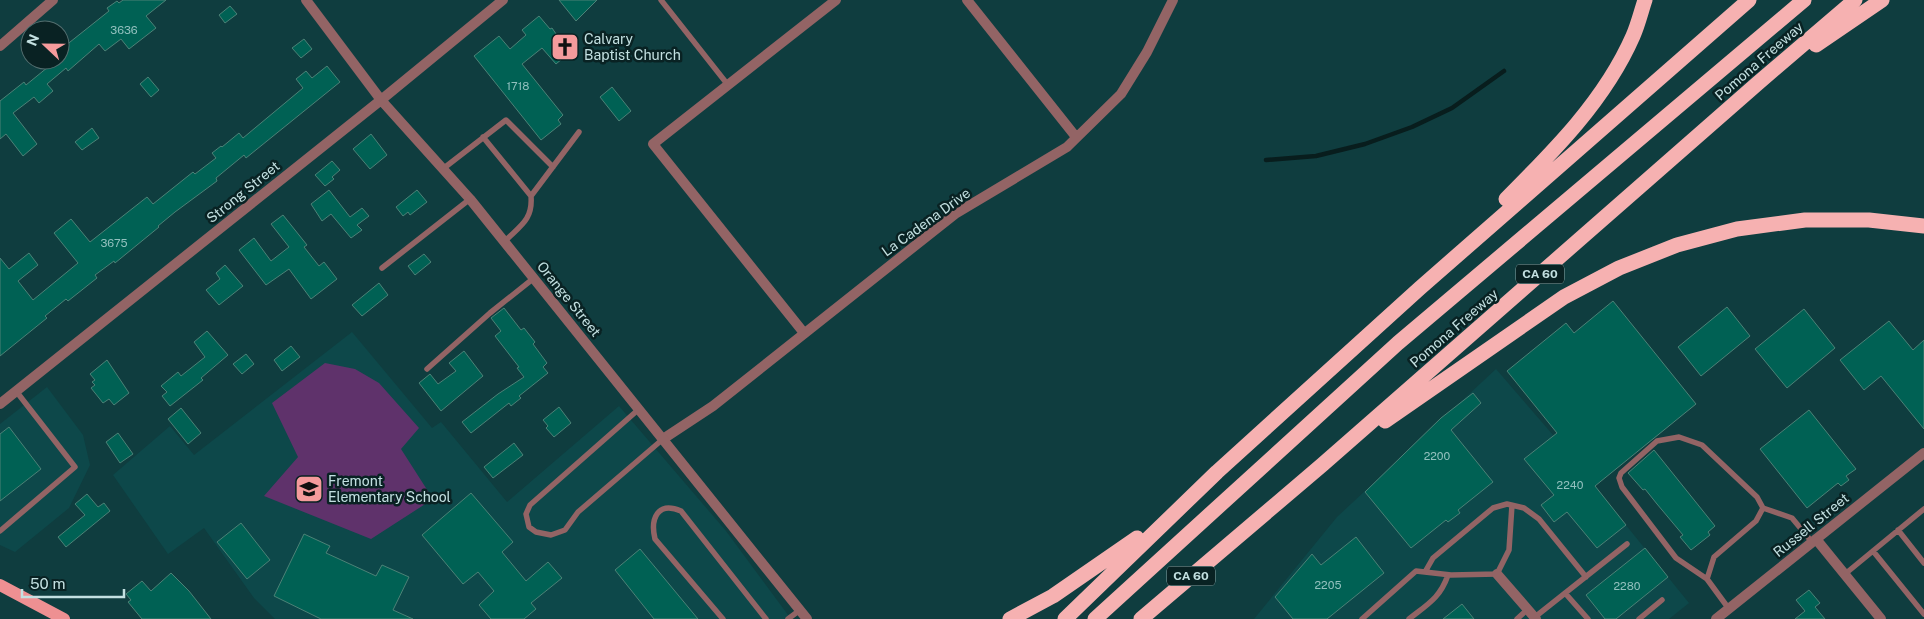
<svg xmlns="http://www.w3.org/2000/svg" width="1924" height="619" font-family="'Public Sans',sans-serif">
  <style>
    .built { fill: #0d484a }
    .green { fill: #5f326b }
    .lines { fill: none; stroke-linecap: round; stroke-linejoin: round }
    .stream { stroke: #081d1d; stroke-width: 4.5 }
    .building { fill: #006154; stroke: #4c8277 }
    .service { stroke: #936465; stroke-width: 5.5 }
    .minor { stroke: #936465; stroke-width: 10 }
    .tertiary { stroke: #936465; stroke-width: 10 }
    .primary { stroke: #ee9092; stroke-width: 12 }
    .motorway { stroke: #f6b1b1; stroke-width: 15 }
    .labels { text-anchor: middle; stroke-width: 5; stroke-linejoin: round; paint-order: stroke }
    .number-label { font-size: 11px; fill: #92c0be }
    .shield { fill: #092223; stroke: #8ba7a8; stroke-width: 1 }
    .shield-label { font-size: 12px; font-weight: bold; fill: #c3e0e1 }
    .poi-label { font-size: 14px; fill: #c3e0e1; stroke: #092223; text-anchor: start }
    .street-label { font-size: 14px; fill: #c3e0e1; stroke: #092223 }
  </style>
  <rect width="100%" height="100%" fill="#0f3d3f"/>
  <path class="built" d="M352,332L432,428L441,422L507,502L619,406L726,531L791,619H275L254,598L204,528L168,554L113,475L170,426L194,455Z
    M1496,369L1553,435L1689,603L1669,619H1254L1337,517Z
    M47,387L83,435L90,465L69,508L15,552L0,545V424Z"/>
  <path class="green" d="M325,363L355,369L379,383L419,428L401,449L433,499L371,539L264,496L298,457L272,403Z"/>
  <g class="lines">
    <path class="stream" d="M1266,160L1316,156L1365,144L1412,127L1452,108L1504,71"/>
  </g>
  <path class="building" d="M123,0H166L146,16L156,28L129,49L121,39L105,51L99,44L68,71L66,68L47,84L53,91L39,103L34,97L13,113L37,144L23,156L6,134L0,139V101L24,82L26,85L48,67L42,60H60V50L109,11L107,8L117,1L119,3Z
    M559,0H597L576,21Z
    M230,6L237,14L225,23L219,15Z
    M539,16L550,29L552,28L569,53L556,64L542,48L522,64L563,115L558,120L561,124L541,140L474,56L499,36L510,49L526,35L522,30Z
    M304,39L312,49L301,58L292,48Z
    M327,66L340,82L246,158L244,155L216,178L217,181L175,212L158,226L159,227L115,263L114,261L95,275L97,278L68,301L66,299L45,316L47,318L0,356V258L9,269L29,253L38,265L18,281L33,300L78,263L54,233L71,219L90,242L147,197L153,204L193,172L195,174L216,158L212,153L221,146L222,147L239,133L243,138L303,88L296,79L306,71L312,78Z
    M148,77L159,90L151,97L140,84Z
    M612,87L631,111L619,121L600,97Z
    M92,128L99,138L82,150L75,142Z
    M371,134L387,155L370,169L353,149Z
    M332,161L340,170L332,177L334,179L325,186L315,175Z
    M329,190L350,217L362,208L369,216L357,225L362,230L351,238L331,214L322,221L311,204Z
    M417,190L427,202L410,215L408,212L403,216L396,207Z
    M283,215L307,245L304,247L319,266L324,262L337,279L311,299L289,269L266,285L239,250L254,238L271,261L289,247L271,224Z
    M424,254L431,262L415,275L408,266Z
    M225,265L243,286L219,305L206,290L220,279L216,273Z
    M379,283L388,295L362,316L352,305Z
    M1613,301L1696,404L1595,486L1626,525L1597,548L1567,512L1554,522L1541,505L1554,495L1524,459L1557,433L1507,371L1566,323L1574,333Z
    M1727,307L1750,336L1701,376L1678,347Z
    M504,308L521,330L524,328L535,342L533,344L547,363L543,367L548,373L519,396L521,398L511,406L509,403L471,433L462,422L498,394L524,377L517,368L519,367L495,336L501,331L491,318Z
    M1804,309L1835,348L1787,388L1755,349Z
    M1889,321L1913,350L1924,340V429L1881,376L1864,390L1840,360Z
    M207,331L228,355L201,378L203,380L170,406L162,396L167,392L161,386L178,372L181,376L205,357L194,342Z
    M291,346L300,357L282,371L274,360Z
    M464,351L483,376L441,411L419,383L430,374L438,384L456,371L449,363Z
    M246,354L254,364L242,374L233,364Z
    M107,360L129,393L114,405L109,399L103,403L91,388L95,385L92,382L95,380L90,374Z
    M1473,393L1481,403L1451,430L1493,482L1458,510L1460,513L1448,522L1446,520L1411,548L1365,492L1441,418Z
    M559,407L571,423L554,437L546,428L548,426L543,420Z
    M181,408L201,433L188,444L168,419Z
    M1809,410L1856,469L1846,476L1849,480L1841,486L1838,483L1807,508L1760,449Z
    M9,427L41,469L0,501V434Z
    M118,433L133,454L120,463L106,442Z
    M514,443L523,455L493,478L484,467Z
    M1654,450L1715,526L1708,532L1710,535L1691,550L1680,537L1683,535L1657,504L1645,489L1643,490L1628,473Z
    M471,493L513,542L502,552L526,581L548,562L562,578L531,603L536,609L524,619H491L479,605L494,591L478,572L463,584L422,535Z
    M87,494L98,507L104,503L110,511L66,547L58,537L85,515L75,504Z
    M241,523L270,560L247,579L217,542Z
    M304,534L330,546L326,553L376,576L382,565L409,577L393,610L413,619H321L274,596Z
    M1356,537L1384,573L1327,619H1293L1275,597L1312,554L1321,565Z
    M1645,548L1668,577L1616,619H1605L1586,595Z
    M640,549L698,619H654L615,570Z
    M171,573L189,591L211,619H142L128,602L131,600L126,594L142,581L151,591Z
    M1809,590L1820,603L1815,607L1825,619H1795L1805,611L1796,600Z
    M1462,604L1474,619H1443Z"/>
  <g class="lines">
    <path class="service" d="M661,0L728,85
      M483,137L531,196
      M444,168L506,120L553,167
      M505,241C520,226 533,220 531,196L579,132
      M382,268L470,199
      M427,369L490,313L534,278
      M639,409L530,505L526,514L529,527L536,532L551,535L565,530L578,512L663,439
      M1763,508L1792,518L1812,542
      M1898,530L1924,563
      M0,531L75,467L16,391
      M1873,551L1924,614
      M1425,572L1433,558L1493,508L1507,504L1524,508L1539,519L1586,577
      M1845,574L1924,509
      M1707,579L1676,558L1622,487L1619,478L1621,473L1657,441L1679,437L1702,445L1757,497L1763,508L1756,521L1714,557L1707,579L1729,609
      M1565,593L1588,619
      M1535,617L1627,544
      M723,619L655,539C650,518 658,501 681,511L766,619
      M788,619L800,610
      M1362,619L1416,571L1451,575L1497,574L1509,550L1512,505
      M1409,619C1428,604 1440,598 1448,575
      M1517,619L1528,609
      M1639,619L1662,600"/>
    <path class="minor" d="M967,0L1076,137
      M0,46L53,0
      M804,333L653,144L836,0
      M663,439L713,406L955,214L1067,147L1121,94L1147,52L1173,0
      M1816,539L1881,619
      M1497,574L1536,619
      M1716,619L1924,453"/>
    <path class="tertiary" d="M306,0L381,100L470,199L807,619
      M0,404L381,100L503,0"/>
    <path class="primary" d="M0,585L64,619"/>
    <path class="motorway" d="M1816,45L1882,0
      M1506,199C1554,151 1605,100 1633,36C1638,25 1641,12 1645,0
      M1385,421L1564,297L1619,268L1677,245L1737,229L1805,220H1869L1924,226
      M1010,619L1053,596L1137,538
      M1065,619L1217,472L1420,288L1749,0
      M1095,619L1398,343L1804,0
      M1141,619L1322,465L1758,83L1855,0"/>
  </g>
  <defs>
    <symbol id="church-square" viewBox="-11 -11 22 22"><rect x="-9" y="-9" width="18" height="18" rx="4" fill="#f59b9c" stroke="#092223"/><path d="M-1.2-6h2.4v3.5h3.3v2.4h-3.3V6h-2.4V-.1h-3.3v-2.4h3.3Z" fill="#111"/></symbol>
    <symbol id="school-square" viewBox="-11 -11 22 22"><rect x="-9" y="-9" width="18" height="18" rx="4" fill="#f59b9c" stroke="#092223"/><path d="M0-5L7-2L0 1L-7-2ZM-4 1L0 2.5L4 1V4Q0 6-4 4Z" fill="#111"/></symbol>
  </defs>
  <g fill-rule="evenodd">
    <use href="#church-square" x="549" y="31" width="32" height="32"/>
    <use href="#school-square" x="293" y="473" width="32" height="32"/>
  </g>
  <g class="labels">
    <g class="number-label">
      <text x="124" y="34">3636</text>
      <text x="518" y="90">1718</text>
      <text x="114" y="247">3675</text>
      <text x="1437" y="460">2200</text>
      <text x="1570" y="489">2240</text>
      <text x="1328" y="589">2205</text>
      <text x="1627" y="590">2280</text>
    </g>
    <g class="shield">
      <rect x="1516" y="264.5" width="48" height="19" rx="4"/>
      <rect x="1167" y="566.5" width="48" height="19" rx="4"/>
    </g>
    <g class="shield-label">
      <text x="1540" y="278">CA 60</text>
      <text x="1191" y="580">CA 60</text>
    </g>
    <g class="poi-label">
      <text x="584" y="44">Calvary<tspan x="584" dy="16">Baptist Church</tspan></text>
      <text x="328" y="486">Fremont<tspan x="328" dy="16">Elementary School</tspan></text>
    </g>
    <g class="street-label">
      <text transform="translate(1759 61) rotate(-41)" y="5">Pomona Freeway</text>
      <text transform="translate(243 192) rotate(-39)" y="5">Strong Street</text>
      <text transform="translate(926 222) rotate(-36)" y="5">La Cadena Drive</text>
      <text transform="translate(569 299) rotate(51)" y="5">Orange Street</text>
      <text transform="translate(1454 328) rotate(-41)" y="5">Pomona Freeway</text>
      <text transform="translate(1811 525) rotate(-39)" y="5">Russell Street</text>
    </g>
  </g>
  <g transform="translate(45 45) rotate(292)"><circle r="24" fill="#092223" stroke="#536e6f"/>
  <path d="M0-4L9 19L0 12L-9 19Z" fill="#f59b9c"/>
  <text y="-8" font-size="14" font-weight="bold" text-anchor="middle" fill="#c3e0e1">N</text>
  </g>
  <path d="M22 589v8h102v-8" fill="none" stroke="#c3e0e1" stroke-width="2.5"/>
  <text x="30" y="589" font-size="15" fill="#c3e0e1" stroke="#092223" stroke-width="4" paint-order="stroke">50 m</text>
</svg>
